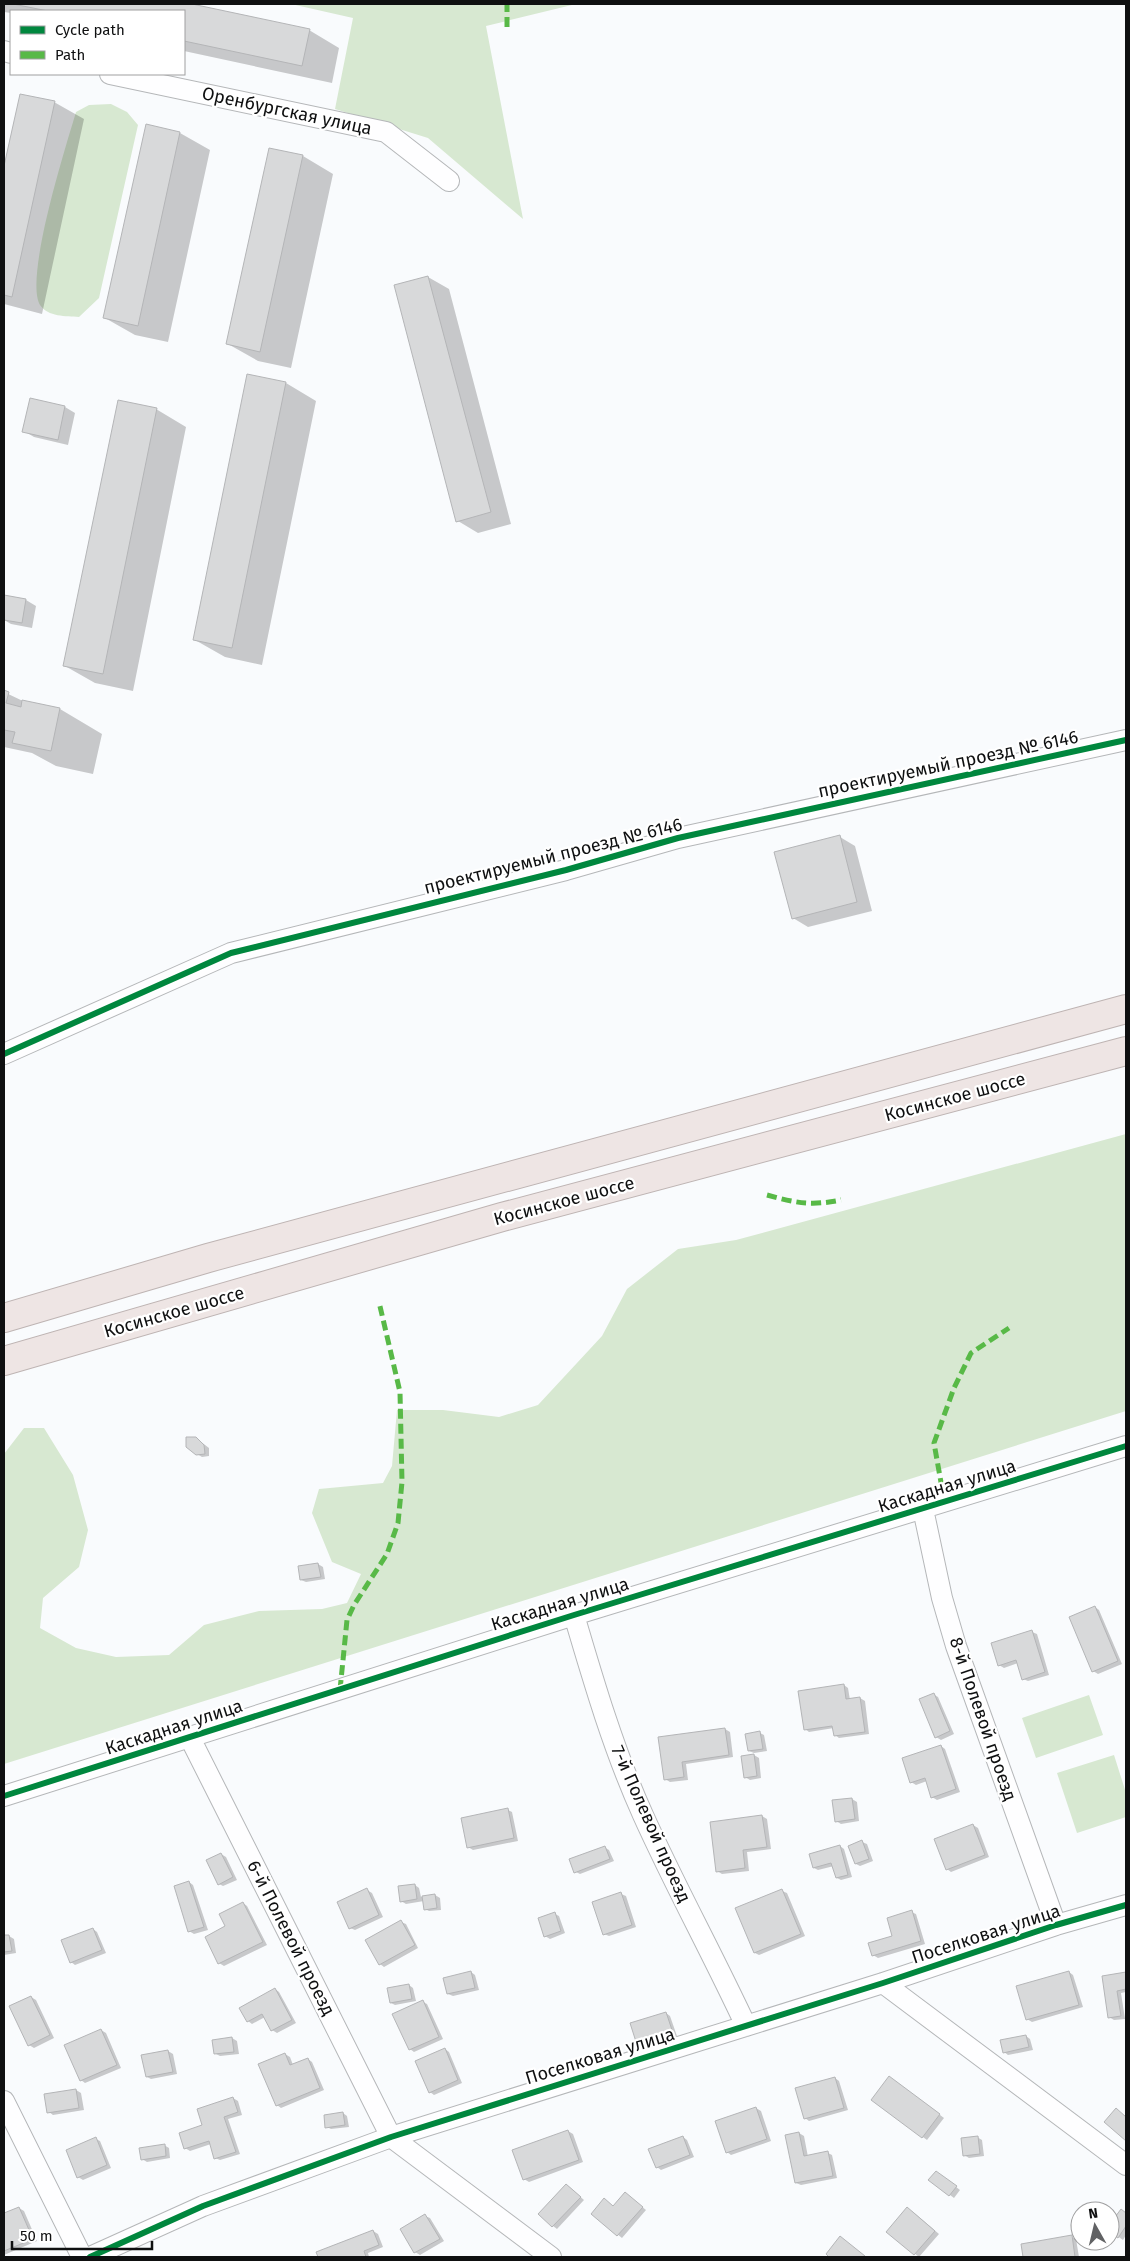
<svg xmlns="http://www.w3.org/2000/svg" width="1130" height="2261" font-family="'Fira Sans',sans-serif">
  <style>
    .green { fill: #d7e8d1 }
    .shadow { fill: #0003 }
    .building { fill: #d8d9da; stroke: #b4b5b7 }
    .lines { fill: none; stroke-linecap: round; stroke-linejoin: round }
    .minor-casing { stroke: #b5b7b9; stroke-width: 22 }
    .highway-casing { stroke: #beb4b3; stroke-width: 30 }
    .minor { stroke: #fefeff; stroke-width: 20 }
    .highway { stroke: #eee5e4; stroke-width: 28 }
    .quiet { stroke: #58b947; stroke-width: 5; stroke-dasharray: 10 5; stroke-linecap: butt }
    .cycleway-casing { stroke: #fff; stroke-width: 9 }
    .cycleway { stroke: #00873e; stroke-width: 6 }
    .labels { text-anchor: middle; stroke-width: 4.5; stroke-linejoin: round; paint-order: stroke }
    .street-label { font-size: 18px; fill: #0f1011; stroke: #fff }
  </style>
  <rect width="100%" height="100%" fill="#f9fbfd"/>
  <path class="green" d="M291,4H576L486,26L523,219L428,138L335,109L353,18Z
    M111,104L127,112L138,125L99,298L79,317C66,316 48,317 40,305C24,278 66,146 76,112L89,105Z
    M1126,1134V1411L4,1764V1454L24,1428H44L73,1475L88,1530L79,1567L43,1598L40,1628L76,1648L116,1657L169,1655L204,1625L259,1611L322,1609L347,1603L361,1574L332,1562L312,1513L319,1489L383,1483L392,1466L397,1410H443L499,1417L538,1405L602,1336L627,1289L678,1249L736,1240Z
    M1089,1695L1103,1735L1036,1758L1022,1718Z
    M1114,1755L1126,1793V1817L1077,1833L1057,1773Z"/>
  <path class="shadow" d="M4,4H186L309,30L339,48L332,83L184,51V11H11V13L4,12Z
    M21,95L54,102L84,119L42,314L4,304V173Z
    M147,126L180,133L210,150L168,342L135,335L105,318Z
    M270,149L303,156L333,174L291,368L258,361L228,344Z
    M428,277L449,289L511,524L478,533L458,521Z
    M248,376L286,383L316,401L262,665L225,657L195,640Z
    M31,400L65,407L75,413L68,445L34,437L24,431Z
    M156,409L186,427L133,691L95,683L65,666Z
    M5,596L26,600L36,606L32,628L11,624L4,620Z
    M4,692L25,702L60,709L102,734L93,774L56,766L32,753L4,747Z
    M840,837L855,846L872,911L808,927L793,918Z
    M196,1438L209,1448V1456L202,1457L197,1454Z
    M318,1564L323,1567L325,1579L306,1582L301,1580Z
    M1095,1607L1099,1610L1122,1664L1098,1674L1093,1671Z
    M1032,1632L1037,1634L1049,1675L1028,1681L1023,1679L1018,1663L1004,1668L999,1665Z
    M844,1685L848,1688L850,1700L860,1698L865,1701L869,1734L839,1738L835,1735L834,1728L809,1732L805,1729Z
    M933,1694L938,1697L954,1734L941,1740L936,1737Z
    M725,1729L730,1732L733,1757L686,1764L688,1780L670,1782L665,1779L660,1738Z
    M760,1733L764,1735L767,1751L754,1753L749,1751Z
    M941,1746L945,1749L960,1792L937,1800L932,1797L927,1781L916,1785L911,1782Z
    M754,1755L759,1758L761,1778L750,1780L745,1777Z
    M852,1799L857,1802L859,1821L841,1824L836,1821Z
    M508,1810L512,1812L518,1841L473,1850L468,1847Z
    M762,1816L767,1819L771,1849L747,1852L749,1871L722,1874L717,1871Z
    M973,1825L978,1828L989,1857L951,1872L947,1869Z
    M862,1842L867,1844L873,1861L860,1866L856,1864Z
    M840,1846L844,1849L852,1877L841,1880L837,1878L834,1866L818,1870L814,1868Z
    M604,1847L609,1850L614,1861L580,1874L576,1872Z
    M221,1854L226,1857L237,1880L223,1886L219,1884Z
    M189,1882L193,1885L208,1930L194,1934L189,1931Z
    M415,1885L419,1888L421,1897L435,1895L440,1898L441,1910L429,1911L425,1909L424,1901L406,1904L401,1901Z
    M367,1890L372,1893L383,1917L355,1930L350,1928Z
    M782,1891L787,1893L805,1936L759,1955L755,1953Z
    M621,1894L626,1896L636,1927L609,1936L604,1934Z
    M243,1903L247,1906L267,1945L224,1966L219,1963L206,1937L227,1927Z
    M911,1912L916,1914L925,1944L878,1958L873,1955L894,1937Z
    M555,1914L559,1916L565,1933L550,1939L545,1936Z
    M401,1922L406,1924L418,1948L384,1967L380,1964Z
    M93,1929L97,1932L106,1953L75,1965L71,1962Z
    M9,1936L14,1939L16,1953L4,1955V1937Z
    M471,1972L475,1975L479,1990L453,1996L448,1994Z
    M1069,1972L1073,1975L1083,2007L1032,2022L1027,2019Z
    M1126,1973V1992L1121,1993L1125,2019L1114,2020L1109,2017L1104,1977Z
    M409,1985L413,1988L416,2001L395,2005L391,2003Z
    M275,1989L279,1992L296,2023L277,2033L272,2030L265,2017L252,2024L248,2021Z
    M31,1997L36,2000L54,2038L34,2048L29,2045Z
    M423,2002L427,2004L443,2039L414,2052L410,2049Z
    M666,2013L670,2016L678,2039L643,2050L639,2047Z
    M101,2030L106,2033L121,2068L85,2083L81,2080Z
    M1026,2036L1030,2039L1033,2050L1008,2055L1004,2052Z
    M232,2038L237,2041L239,2054L220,2056L216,2054Z
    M445,2049L449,2052L462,2083L434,2095L430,2092Z
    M168,2051L173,2054L177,2074L151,2079L147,2077Z
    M285,2054L290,2057L293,2065L308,2059L312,2062L324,2090L281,2108L277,2105Z
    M835,2078L839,2081L848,2110L809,2121L805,2118Z
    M894,2080L944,2118L927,2140L872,2100Z
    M76,2090L81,2093L84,2110L53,2115L49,2112Z
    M233,2098L238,2101L242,2115L228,2119L240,2154L220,2160L215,2158L211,2144L190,2151L185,2148L204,2126Z
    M756,2108L761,2111L771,2141L731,2155L727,2152Z
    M343,2113L347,2116L349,2127L331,2129L327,2127Z
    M568,2131L573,2134L583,2162L529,2182L524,2179Z
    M799,2133L804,2136L808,2157L828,2153L832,2155L837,2178L801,2185L796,2183L787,2136Z
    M683,2137L687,2140L694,2157L661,2170L657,2167Z
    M977,2137L982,2140L984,2156L969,2158L964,2155Z
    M96,2139L100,2141L111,2168L83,2180L78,2177Z
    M164,2145L169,2148L170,2158L147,2162L142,2159Z
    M941,2175L960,2190L954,2198L930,2180Z
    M567,2185L584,2200L557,2229L553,2226Z
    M626,2194L646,2210L622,2238L592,2214L604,2200L614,2207Z
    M19,2208L24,2211L37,2241L4,2255V2215Z
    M912,2211L939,2234L919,2257L888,2232Z
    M1121,2211L1126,2213V2235L1123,2240L1110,2231V2226Z
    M425,2216L430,2218L444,2241L420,2255L415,2252L402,2229Z
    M373,2231L378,2234L383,2247L368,2253L369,2257H319L317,2253Z
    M1071,2237L1076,2239L1079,2257H1024L1022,2245Z"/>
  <path class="building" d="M13,4H192L310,29L302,66L184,41V11H48Z
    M20,94L55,101L12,297L4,295V166Z
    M146,124L180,132L138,326L103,318Z
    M269,148L303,155L260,352L226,344Z
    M428,276L491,512L456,522L394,285Z
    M247,374L286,382L232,648L193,640Z
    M30,398L65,406L58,440L22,432Z
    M118,400L157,408L103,674L63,666Z
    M4,595L26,599L22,623L4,620Z
    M4,690L9,692L6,703L21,707L22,700L60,708L51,751L12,743L15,732L4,730Z
    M840,835L857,902L792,919L774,852Z
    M186,1437H196L204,1445L205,1454L196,1455L186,1447Z
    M318,1563L321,1577L300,1580L298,1566Z
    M1095,1606L1118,1661L1092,1672L1069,1617Z
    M1032,1630L1045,1672L1022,1680L1016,1660L998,1666L991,1643Z
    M844,1684L846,1699L860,1697L865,1732L834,1736L832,1726L804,1730L798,1691Z
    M934,1693L950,1731L935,1738L919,1699Z
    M725,1728L729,1755L682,1762L684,1777L664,1780L658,1737Z
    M760,1731L763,1749L748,1751L745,1734Z
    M941,1745L956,1789L931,1798L925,1778L910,1783L902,1758Z
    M754,1754L757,1776L744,1778L741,1756Z
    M852,1798L855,1819L835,1822L832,1800Z
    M508,1808L514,1838L467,1848L461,1818Z
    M762,1815L767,1847L743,1850L745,1868L716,1872L710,1822Z
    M973,1824L985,1855L946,1870L934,1839Z
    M862,1840L869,1859L855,1864L848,1846Z
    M840,1845L848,1875L836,1878L831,1863L813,1868L809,1854Z
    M605,1846L610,1859L574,1873L569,1859Z
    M221,1853L233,1877L218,1885L206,1860Z
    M189,1881L204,1927L188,1932L174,1886Z
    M415,1884L417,1899L400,1902L398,1886Z
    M367,1888L379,1915L349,1929L337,1902Z
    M782,1889L801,1934L754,1953L735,1908Z
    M621,1892L632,1925L603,1935L592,1902Z
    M435,1894L437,1908L424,1910L422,1896Z
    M243,1902L263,1942L218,1964L205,1937L225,1926L219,1914Z
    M912,1910L921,1941L872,1956L868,1943L892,1936L887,1918Z
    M555,1912L561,1931L544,1937L538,1918Z
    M401,1920L415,1945L379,1965L365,1940Z
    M93,1928L102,1950L70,1963L61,1940Z
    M4,1935H9L12,1951L4,1952Z
    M471,1971L475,1988L447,1994L443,1978Z
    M1069,1971L1079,2005L1026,2020L1016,1986Z
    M1126,1972V1989L1117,1991L1121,2016L1108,2018L1102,1976Z
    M409,1984L412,1999L390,2003L387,1988Z
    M275,1988L292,2020L271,2031L262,2014L247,2022L239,2008Z
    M31,1996L50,2035L28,2046L9,2006Z
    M423,2000L439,2037L409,2050L392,2014Z
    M666,2012L674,2036L638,2048L630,2023Z
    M101,2029L117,2065L80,2081L64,2045Z
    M1026,2035L1029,2047L1003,2053L1000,2040Z
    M232,2037L234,2052L214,2054L212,2040Z
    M445,2048L458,2080L429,2093L415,2061Z
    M168,2050L173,2072L146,2077L141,2055Z
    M285,2053L290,2065L308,2058L320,2088L276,2106L258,2064Z
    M889,2076L940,2114L922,2138L871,2100Z
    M835,2077L844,2108L804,2119L795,2088Z
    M76,2089L79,2108L47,2113L44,2094Z
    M233,2097L238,2112L224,2117L236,2152L214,2159L209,2141L184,2149L179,2133L202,2125L197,2109Z
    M756,2107L767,2139L726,2153L715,2121Z
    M1116,2108L1126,2117V2141L1104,2122Z
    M343,2112L345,2125L325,2128L324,2115Z
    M568,2130L579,2160L523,2180L512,2150Z
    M799,2132L804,2156L828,2151L833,2176L795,2183L785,2135Z
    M683,2136L690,2155L656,2168L648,2149Z
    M978,2136L980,2154L963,2156L961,2138Z
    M96,2137L107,2165L77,2178L66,2150Z
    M165,2144L166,2156L141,2160L139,2148Z
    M936,2171L957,2186L949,2196L928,2180Z
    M566,2184L581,2197L552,2227L538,2214Z
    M625,2192L643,2207L617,2236L591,2214L604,2198L613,2206Z
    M19,2207L33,2239L4,2251V2213Z
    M907,2207L935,2231L914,2255L886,2232Z
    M1121,2209L1126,2213V2226L1118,2238L1110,2233V2224Z
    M425,2214L440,2239L414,2253L400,2229Z
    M373,2230L379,2245L364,2251L366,2257H318L316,2252Z
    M1072,2235L1075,2257H1023L1021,2244Z
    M840,2236L865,2256L864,2257H829L826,2254Z"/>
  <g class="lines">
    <defs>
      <path id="minor" d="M4,51L11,53
        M110,74L386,132L449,181
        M4,1054L231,953L566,870L678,838L1126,740
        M923,1509L942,1598L956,1646L1056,1925
        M574,1615C594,1683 614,1751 643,1815C675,1886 713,1955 746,2026
        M190,1738L391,2137L551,2257
        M4,1796L574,1615L1126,1446
        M883,1983L1126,2165
        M4,2101L82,2257
        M90,2257L203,2206L391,2137L883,1983L1056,1925L1126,1905"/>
      <path id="highway" d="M4,1318L208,1258L1126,1009
        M4,1361L502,1217L1126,1051"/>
    </defs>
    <use href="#minor" class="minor-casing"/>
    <use href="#highway" class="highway-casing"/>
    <use href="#minor" class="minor"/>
    <use href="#highway" class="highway"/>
    <path class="quiet" d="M507,27V4
      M767,1195C796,1203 811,1206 841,1200
      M942,1488L934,1443L954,1388L971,1353L1009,1328
      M340,1690L347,1620L354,1605L387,1554L398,1523L402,1482L400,1392L379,1302"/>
    <defs>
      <path id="cycleway" d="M4,1054L231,953L566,870L678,838L1126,740
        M4,1796L574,1615L1126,1446
        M90,2257L203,2206L391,2137L883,1983L1056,1925L1126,1905"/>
    </defs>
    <use href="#cycleway" class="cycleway-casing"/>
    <use href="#cycleway" class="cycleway"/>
  </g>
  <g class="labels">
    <g class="street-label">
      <text transform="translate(287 111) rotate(12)" y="6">Оренбургская улица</text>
      <text transform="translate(948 764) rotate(-12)" y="6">проектируемый проезд № 6146</text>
      <text transform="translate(553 856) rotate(-14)" y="6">проектируемый проезд № 6146</text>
      <text transform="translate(955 1097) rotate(-15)" y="6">Косинское шоссе</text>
      <text transform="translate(564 1201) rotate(-15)" y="6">Косинское шоссе</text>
      <text transform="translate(174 1312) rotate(-16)" y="6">Косинское шоссе</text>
      <text transform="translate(947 1486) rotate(-17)" y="6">Каскадная улица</text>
      <text transform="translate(560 1604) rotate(-17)" y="6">Каскадная улица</text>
      <text transform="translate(983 1719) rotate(71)" y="6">8-й Полевой проезд</text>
      <text transform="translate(174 1727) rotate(-18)" y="6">Каскадная улица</text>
      <text transform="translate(651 1824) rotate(66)" y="6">7-й Полевой проезд</text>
      <text transform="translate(986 1934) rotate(-18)" y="6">Поселковая улица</text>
      <text transform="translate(291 1938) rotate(63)" y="6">6-й Полевой проезд</text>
      <text transform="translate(600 2056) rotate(-17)" y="6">Поселковая улица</text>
    </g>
  </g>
  <rect width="1130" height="2261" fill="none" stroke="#0f1011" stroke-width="10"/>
  <rect x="10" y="10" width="175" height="65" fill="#ffffff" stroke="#9f9fa0"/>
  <rect x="20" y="26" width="25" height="8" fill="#00873e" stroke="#9f9fa0"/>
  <text x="55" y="35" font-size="15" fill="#0f1011">Cycle path</text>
  <rect x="20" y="51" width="25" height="8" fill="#58b947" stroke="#9f9fa0"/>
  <text x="55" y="60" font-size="15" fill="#0f1011">Path</text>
  <g transform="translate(1095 2226) rotate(352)"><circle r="24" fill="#ffffff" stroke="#9f9fa0"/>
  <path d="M0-4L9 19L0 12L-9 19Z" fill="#616264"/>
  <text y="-8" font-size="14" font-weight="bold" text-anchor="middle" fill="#0f1011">N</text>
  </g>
  <path d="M12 2241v8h140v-8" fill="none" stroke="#0f1011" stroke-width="2.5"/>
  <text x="20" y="2241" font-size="15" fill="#0f1011" stroke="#ffffff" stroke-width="4" paint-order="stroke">50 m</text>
</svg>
